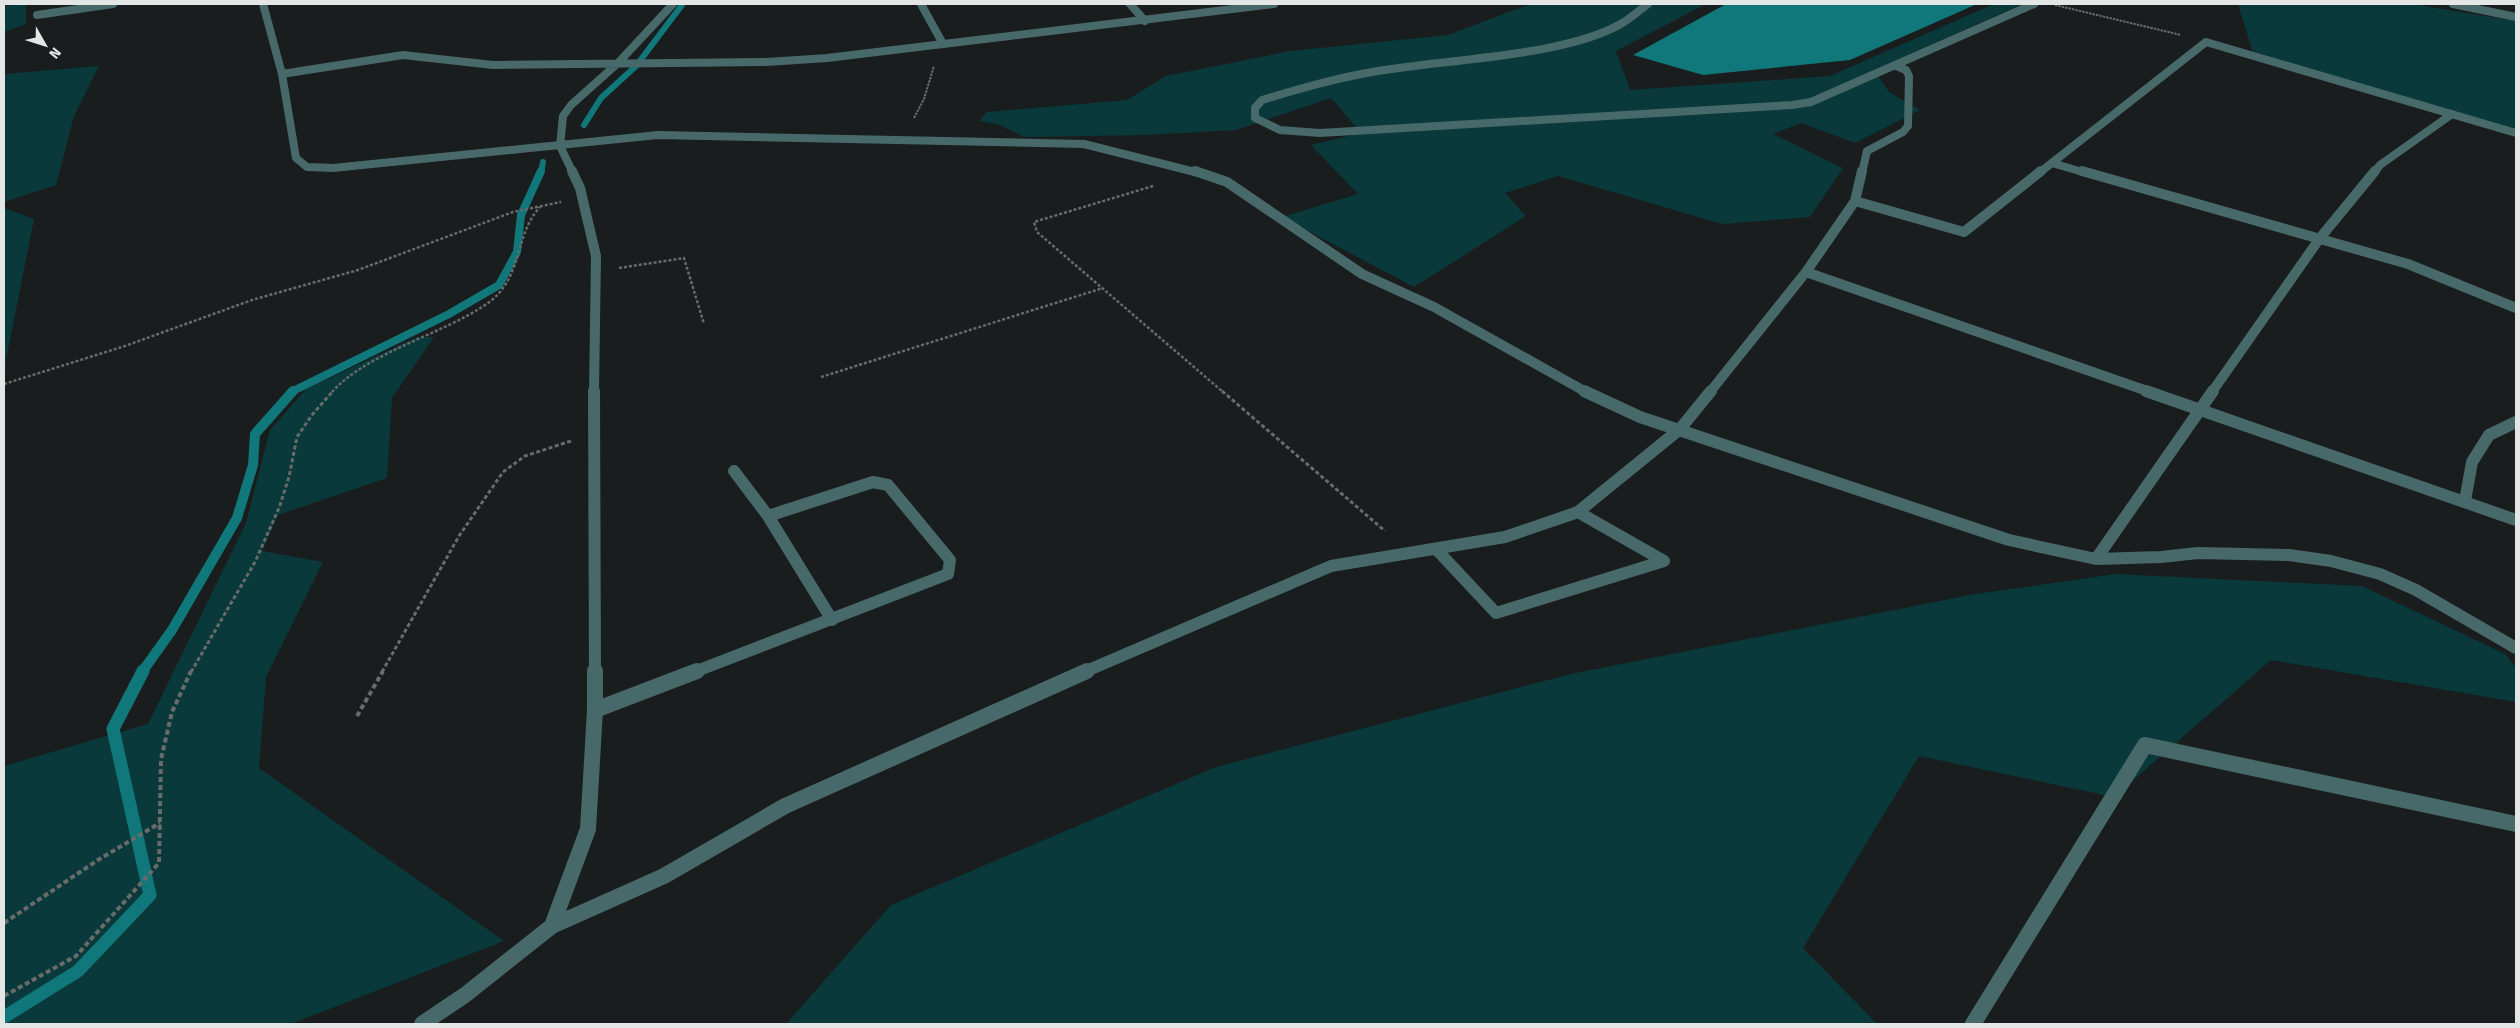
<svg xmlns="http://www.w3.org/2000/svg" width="2520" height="1028" font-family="'Fira Sans',sans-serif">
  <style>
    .green { fill: #09393a }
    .water { fill: #10787a }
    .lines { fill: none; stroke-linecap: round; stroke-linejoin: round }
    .stream-far3 { stroke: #10787a; stroke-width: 6 }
    .stream-far2 { stroke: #10787a; stroke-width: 8 }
    .stream-far1 { stroke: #10787a; stroke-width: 10 }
    .stream { stroke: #10787a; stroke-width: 13 }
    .path-far3 { stroke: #696b6b; stroke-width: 2; stroke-dasharray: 2.5 1; stroke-linecap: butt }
    .path-far2 { stroke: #696b6b; stroke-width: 2.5; stroke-dasharray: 3 2; stroke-linecap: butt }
    .path-far1 { stroke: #696b6b; stroke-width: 3; stroke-dasharray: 4 2.5; stroke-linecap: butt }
    .path { stroke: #696b6b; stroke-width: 4; stroke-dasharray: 5 3; stroke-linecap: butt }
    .street-far3 { stroke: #486969; stroke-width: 8 }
    .street-far2 { stroke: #486969; stroke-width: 10 }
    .street-far1 { stroke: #486969; stroke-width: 12 }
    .street { stroke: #486969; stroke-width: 16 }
  </style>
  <rect width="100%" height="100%" fill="#1a1d1d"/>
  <path class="green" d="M26,4V24L4,32V6Z
    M1530,4H1706L1616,51L1630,90L1830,76L1994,4H2022L1874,70L1889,92L1920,110L1855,143L1801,123L1773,134L1843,168L1810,217L1722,224L1558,176L1505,193L1526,216L1414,287L1282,217L1358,194L1311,145L1361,133L1331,98L1236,130L1147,135L1024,137L1000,125L979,121L987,112L1127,100L1166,76L1290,51L1448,35Z
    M2238,4H2412L2516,21V130L2253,53Z
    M99,66L74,116L56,185L4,202V74Z
    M4,208L34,219L4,370Z
    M417,337H434L392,398L387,478L278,515L262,551L323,562L266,677L259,768L504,941L291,1024H4V766L148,724L246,523L270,430L306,389Z
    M2116,574L2362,586L2505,654L2516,668V702L2271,660L2114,797L1919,756L1803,948L1877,1024H786L891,905L1216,767L1571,674L1975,594Z"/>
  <path class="water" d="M1726,4H1977L1850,60L1703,75L1633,55Z"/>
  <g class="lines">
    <path class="stream-far3" d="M584,125L601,98L636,66L682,5
      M541,173L543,162"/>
    <path class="stream-far2" d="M291,392L449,314L499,285L517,252L521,215L541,171"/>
    <path class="stream-far1" d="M142,672L172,630L237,518L253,465L255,434L293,391"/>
    <path class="stream" d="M4,1017L78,971L150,895L113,729L143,671"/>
    <path class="path-far3" d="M2055,5L2181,35
      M4,106V112
      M914,118L924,99L934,66"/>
    <path class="path-far2" d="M1153,186L1034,222L1037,232L1223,392
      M619,268L684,258L704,324
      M821,377L1103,288
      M4,384L125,346L252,300L358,270L513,212L561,202
      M332,392C368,352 441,335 485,305C524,280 513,236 540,207"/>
    <path class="path-far1" d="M1222,391L1385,531
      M191,672L255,562L279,508L289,477L297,437L312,415L333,391
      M382,672L459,536L503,472L525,456L571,441"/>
    <path class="path" d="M357,716L383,671
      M4,923L98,860L160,823
      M4,996L76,956L159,863L161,759L172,712L191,671"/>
    <path class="street-far3" d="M263,4L282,74L296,158L307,167L333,168L658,135L1084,144L1199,173
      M921,4L943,44
      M1130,4L1145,21
      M1648,4C1640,10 1632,17 1624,22C1571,55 1455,59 1391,69C1347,75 1305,87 1262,100L1255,108V118L1280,130L1320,133L1792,105L1811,102L2034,4
      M2453,4L2516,17
      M37,15L113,4
      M282,74L403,55L493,65L767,62L827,58L1274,4
      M2052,163L2086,173
      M573,173L560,146L563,116L571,105L618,63L673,4
      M1862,173L1867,151L1903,132L1908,126L1909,76L1906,70L1896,66
      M2039,173L2206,42L2516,133
      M2374,173L2380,165L2452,114"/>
    <path class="street-far2" d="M572,171L580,188L596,256L594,392
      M1195,171L1227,182L1362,274L1434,307L1586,392
      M2082,171L2408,264L2516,308
      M1855,201L1964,232L2041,171
      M1806,272L2150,392
      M1710,392L1806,272L1855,201L1862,171
      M2212,392L2320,238L2375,171"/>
    <path class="street-far1" d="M594,391L595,672
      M1584,391L1640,417L2009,540L2096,559L2161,557L2198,553L2289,555L2331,561L2380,574L2416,590L2516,648
      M2146,391L2516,520
      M734,471L768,516L832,620
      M2465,501L2472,462L2489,435L2516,422
      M1436,549L1496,613L1664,561L1578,512
      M2096,559L2213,391
      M694,672L948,574L950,560L888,485L873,482L768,516
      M1084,672L1331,566L1505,537L1578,512L1680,429L1711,391"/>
    <path class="street" d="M595,710L697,671
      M552,926L588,829L595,710V671
      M422,1024L465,995L552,926L664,876L785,806L1087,671
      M1973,1024L2145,745L2516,824"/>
  </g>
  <rect width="2520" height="1028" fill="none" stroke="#e4e6e6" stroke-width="10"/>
  <g transform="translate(45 45) rotate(129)" stroke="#1a1d1d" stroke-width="4" paint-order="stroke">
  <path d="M0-4L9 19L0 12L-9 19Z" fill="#e4e6e6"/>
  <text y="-8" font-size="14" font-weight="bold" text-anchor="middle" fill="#e4e6e6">N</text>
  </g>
</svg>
